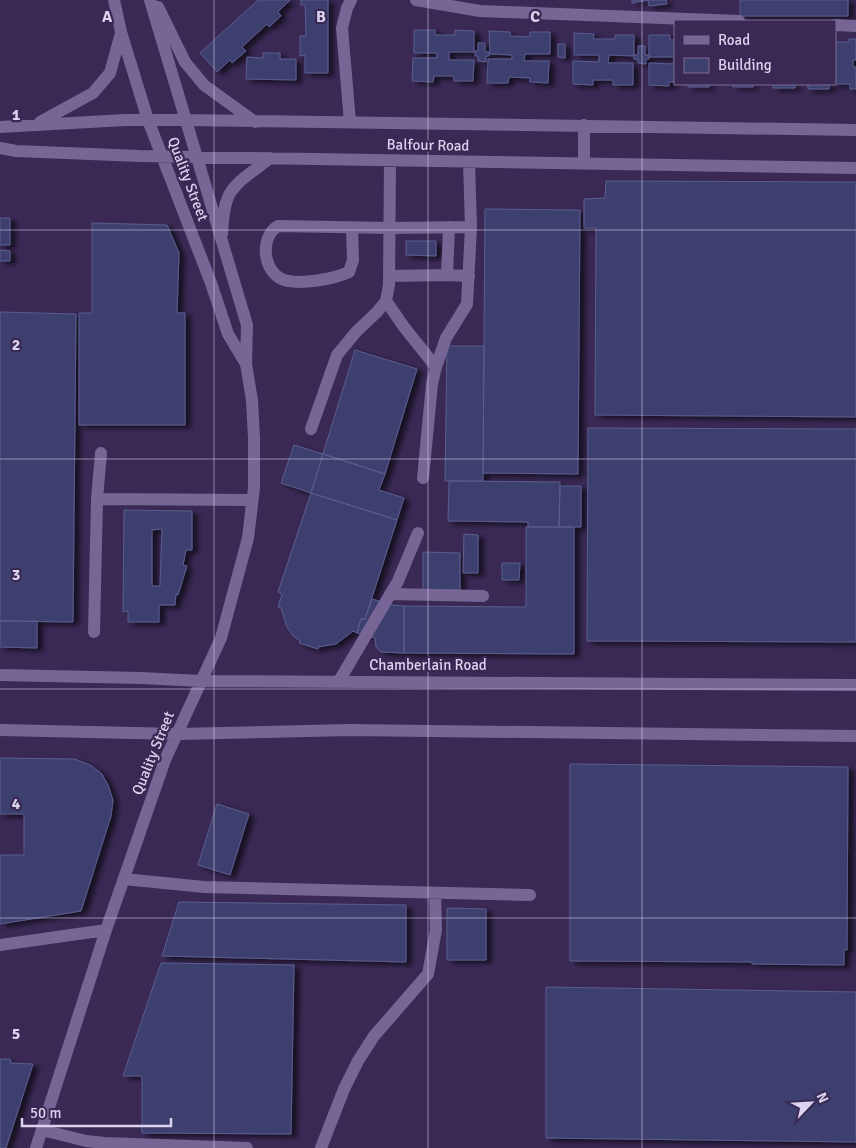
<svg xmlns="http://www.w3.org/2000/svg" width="856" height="1148" font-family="Signika,sans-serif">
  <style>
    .building { fill: #3e406e; stroke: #5a5d8e; fill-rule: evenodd; filter: url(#shadow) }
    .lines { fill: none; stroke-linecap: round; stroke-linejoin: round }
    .minor { stroke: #776596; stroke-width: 12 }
    .grid { fill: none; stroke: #dcd3ef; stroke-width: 1; stroke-opacity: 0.55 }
    .labels { text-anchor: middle; stroke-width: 4.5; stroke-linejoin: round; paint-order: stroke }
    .street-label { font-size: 15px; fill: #dcd3ef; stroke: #3a2955 }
    .grid-label { font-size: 16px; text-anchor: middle; font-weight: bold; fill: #dcd3ef; stroke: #3a2955; stroke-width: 4.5; stroke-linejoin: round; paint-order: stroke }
  </style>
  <defs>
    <filter id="shadow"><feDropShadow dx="5.5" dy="3" stdDeviation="2.5" flood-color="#0009"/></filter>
  </defs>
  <rect width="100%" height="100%" fill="#3a2955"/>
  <path class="building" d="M258,0H290L278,12L281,16L269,27L267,24L242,47L246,51L232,63L230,60L217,72L200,53Z
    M301,0H328V73H305V55L300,56V36H306L305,5H301Z
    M632,0H666L667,4L649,6L648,0L632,3Z
    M740,0H848V16H740Z
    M414,30H435V35H455V30L474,31V52H449V60H474L473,81H454V76H434L433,82L412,81L413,58H437V53H414Z
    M489,31L510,32V36L530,37V32H550V54H525L524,61H549L548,83L530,82V78L509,77L508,83H487L488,59H512V55L490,54Z
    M574,33L594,34L593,39H615V35H634V56L609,55L608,63H633V85H613V80H593V85L573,84V61L599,62V55H574Z
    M649,35H670V40H675V82H669V86L649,85V63L674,64V57H649Z
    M849,39H856V60H853V67H856V89H850V84H829V89H808V84H835V42H849Z
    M478,43H485V52H489V56H486V62L478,61V56H475V51H478Z
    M558,44H565V58L558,57Z
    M638,46H645V55H649V59H646V64L638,63V59H634V55H638Z
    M263,53H280V59H296V80L246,79L247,57L263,58Z
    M688,84H709V87H688Z
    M733,84H753V87H733Z
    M773,84H795V88H773Z
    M606,181L856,182V417L595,415L596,228H584V199L605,198Z
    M485,209L580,210L578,474L483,473Z
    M0,218H10V245H0Z
    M92,223L167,225L179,253L177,313H185V425H79V313H92Z
    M406,241H436V256L406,255Z
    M0,250L10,251V261H0Z
    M0,312L76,314L73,622L0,621Z
    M447,346H484L483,481H445Z
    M355,350L417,369L385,474L323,454Z
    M588,428L856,429V642L587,641Z
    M294,445L323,454L311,493L281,483Z
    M323,454L385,474L379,490L404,498L397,520L311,493Z
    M449,481L560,482L559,527H528V522L448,521Z
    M560,486H581V527H559Z
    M311,493L397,520L365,619H361L357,633L353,631L336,644L318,647V649L299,643L300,641L293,636L287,627L281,608L278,607L282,594L278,592Z
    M124,510L192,511V550H186L183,565L187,566L178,595L176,594L175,605H159V622H128V611L123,612ZM162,529L160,586H152V530Z
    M526,527H574V654L404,653V606L526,607Z
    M464,534L478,535V573H463Z
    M423,552L460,553V590H423Z
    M502,563H520L519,580H502Z
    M372,599L393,605L404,606V653L381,652L376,647L375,638L357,633L361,619H365Z
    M0,621H37V648L0,647Z
    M0,758L75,759L92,766L102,774L108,785L113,800L111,816L81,911L0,924V855H24V814H0Z
    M570,764L848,767L847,950H844V965L752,964V962L570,961Z
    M217,804L249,814L230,875L198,865Z
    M179,902L406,905V962L162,956Z
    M447,908L486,909V960H447Z
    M161,963L294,965L291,1134L142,1133V1076H123Z
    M546,987L856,992V1142L546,1138Z
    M0,1059H10L11,1063L33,1064L6,1148H0Z"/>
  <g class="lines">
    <path class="minor" d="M114,0L121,32L148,120L211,283L228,334L246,364
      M416,0L480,11L739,21
      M158,7L185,62L204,85L255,122
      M835,25L856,26
      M40,122L93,93L110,73L121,33
      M350,122L342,28L347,8L351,0
      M584,125V163
      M0,127L125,120H185L856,130
      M0,148L16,151L139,156L856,168
      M449,227L447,275L469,276
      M352,228L353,260L349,272C334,279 301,285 284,280C263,273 259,237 278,226L390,228L471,227
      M222,234C223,221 223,207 229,195C237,180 257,169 270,158
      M389,276L447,275
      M386,301L404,327L436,367
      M311,429L337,355L356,332L377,312L386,301L389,285L390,161
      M423,478L432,384L436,367L446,338L467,304L471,227L469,162
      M97,499L252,500
      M390,594L483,596
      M94,632L97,499L101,453
      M0,675L141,678L201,681L856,685
      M339,681L398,581L418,533
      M0,730L178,734L350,730L856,736
      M124,879L204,887L530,895
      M0,945L106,930
      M42,1130L86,1141L105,1143L247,1148
      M36,1148L106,930L165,760L221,638L248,538L254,488V438L252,400L246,364L247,325L150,0
      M321,1148L344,1089L358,1061L374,1036L428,974L436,930L435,893"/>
  </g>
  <path class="grid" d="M214,0V1148M428,0V1148M642,0V1148M0,230H856M0,459H856M0,689H856M0,918H856"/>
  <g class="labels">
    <g class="street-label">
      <text transform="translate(428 145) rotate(1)" y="5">Balfour Road</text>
      <text transform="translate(188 179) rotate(69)" y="5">Quality Street</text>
      <text x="428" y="670">Chamberlain Road</text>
      <text transform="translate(153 753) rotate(-68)" y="5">Quality Street</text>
    </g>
  </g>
  <g class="grid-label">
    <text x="107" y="22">A</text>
    <text x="321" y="22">B</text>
    <text x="535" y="22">C</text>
    <text x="16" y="120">1</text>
    <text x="16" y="350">2</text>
    <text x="16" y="580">3</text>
    <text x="16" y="809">4</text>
    <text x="16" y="1039">5</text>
  </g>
  <rect x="674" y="20" width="162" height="65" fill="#3a2955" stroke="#7b6d93"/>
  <rect x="684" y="36" width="25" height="8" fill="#776596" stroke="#7b6d93"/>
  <text x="718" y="45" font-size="15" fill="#dcd3ef">Road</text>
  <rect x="684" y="58" width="25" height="15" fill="#3e406e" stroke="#7b6d93"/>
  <text x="718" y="70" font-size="15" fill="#dcd3ef">Building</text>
  <g transform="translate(811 1103) rotate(65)" stroke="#3a2955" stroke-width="4" paint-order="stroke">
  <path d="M0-4L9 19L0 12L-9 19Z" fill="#dcd3ef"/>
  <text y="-8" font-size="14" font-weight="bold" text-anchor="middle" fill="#dcd3ef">N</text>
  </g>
  <path d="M22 1118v8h149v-8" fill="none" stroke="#dcd3ef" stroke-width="2.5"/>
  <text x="30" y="1118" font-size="15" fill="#dcd3ef" stroke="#3a2955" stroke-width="4" paint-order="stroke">50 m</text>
</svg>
